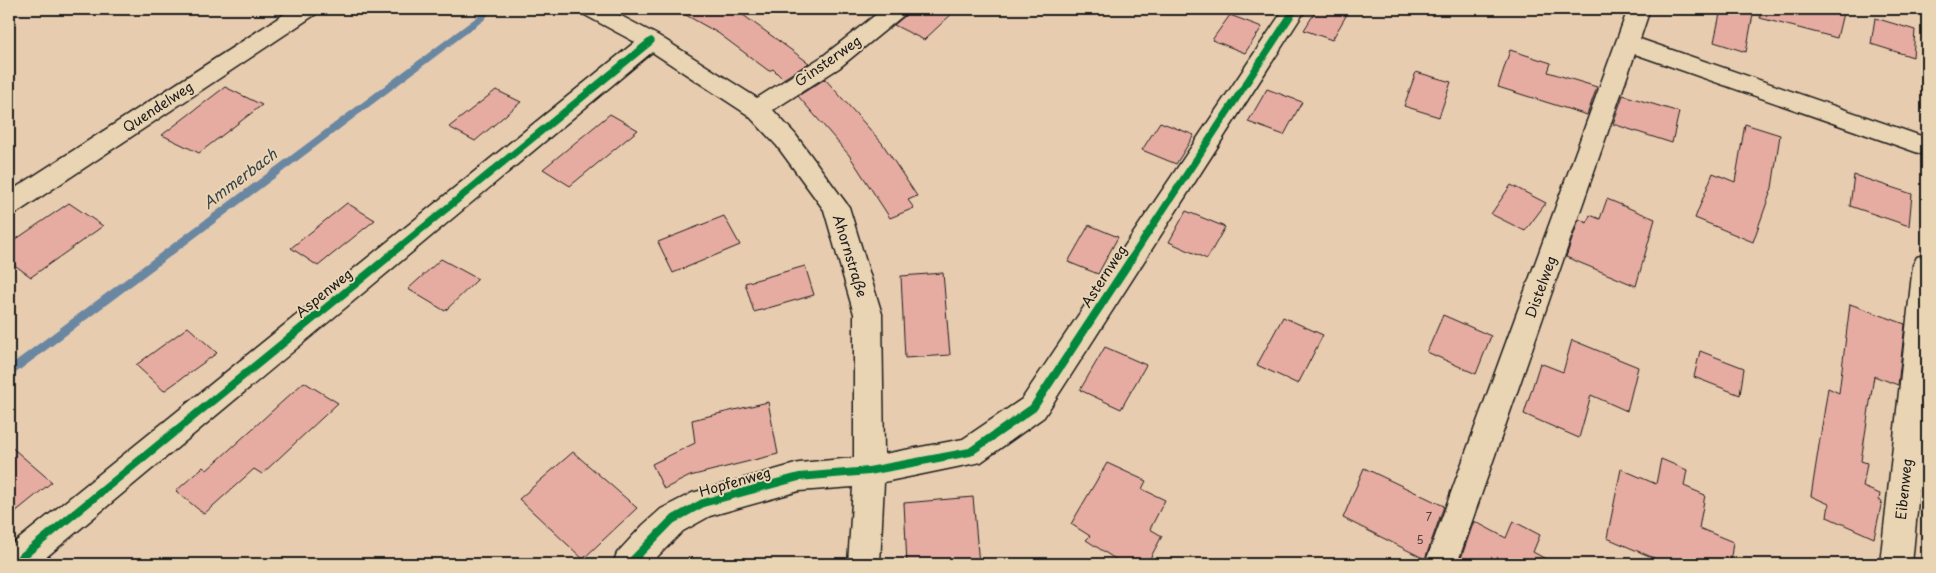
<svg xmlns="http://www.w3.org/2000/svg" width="1936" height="573" font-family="'Playpen Sans',sans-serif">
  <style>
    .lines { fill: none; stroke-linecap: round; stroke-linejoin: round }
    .stream { fill: #6b87a2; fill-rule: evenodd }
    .building { fill: #e6aca2; stroke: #1c1c1c }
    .minor-casing { stroke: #1c1c1c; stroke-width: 3 }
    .minor { fill: #e9d4b3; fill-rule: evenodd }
    .cycleway-far1-casing { stroke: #e9d4b3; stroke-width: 9 }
    .cycleway-casing { stroke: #e9d4b3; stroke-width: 11 }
    .cycleway-far1 { stroke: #00873e; stroke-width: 7 }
    .cycleway { stroke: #00873e; stroke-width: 8 }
    .labels { text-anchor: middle; stroke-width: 4; stroke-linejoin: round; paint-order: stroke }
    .number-label { font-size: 11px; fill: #4e403e }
    .street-label { font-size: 14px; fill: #1c1c1c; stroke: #e9d4b3 }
    .water-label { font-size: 15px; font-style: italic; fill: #364049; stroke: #e9d4b3 }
  </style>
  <rect width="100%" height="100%" fill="#e8ccb0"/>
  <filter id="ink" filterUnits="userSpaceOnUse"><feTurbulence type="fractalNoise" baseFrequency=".02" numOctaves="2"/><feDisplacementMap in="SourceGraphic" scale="10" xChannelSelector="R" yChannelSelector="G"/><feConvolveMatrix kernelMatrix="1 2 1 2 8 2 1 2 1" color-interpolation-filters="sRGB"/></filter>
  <g filter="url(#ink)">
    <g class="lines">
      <path class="stream" d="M485,9H493L484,20L13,375L9,376V366L478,16Z"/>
    </g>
    <path class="building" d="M675,9H727L737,14L739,12L809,63L783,79L773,69L769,71L718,33Z
      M910,9H957L924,40L894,25L906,15Z
      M1317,9H1350L1332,40L1304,30Z
      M1721,9H1754L1746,52L1714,42Z
      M1761,9H1828L1843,13L1837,38L1760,18Z
      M1230,15L1262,27L1245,53L1212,40Z
      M1875,18L1915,30L1913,57L1871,44Z
      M1510,50L1551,63L1548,72L1597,87L1587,115L1498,87Z
      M1416,72L1451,82L1439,117L1404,106Z
      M825,79L882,143L917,196L908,200L914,208L890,218L849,155L798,96Z
      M225,87L262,105L199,153L162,135Z
      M1267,89L1302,102L1284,135L1248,122Z
      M496,90L521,102L475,141L449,127Z
      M1623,95L1679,112L1672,143L1613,124Z
      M610,114L638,130L570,186L543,169Z
      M1160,122L1194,135L1176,164L1142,150Z
      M1745,124L1780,135L1772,188L1753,242L1695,218L1713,173L1735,182Z
      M1854,175L1912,194L1909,226L1850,206Z
      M1511,185L1546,203L1525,231L1491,214Z
      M1607,199L1655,219L1636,286L1566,257L1579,219L1587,223L1590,215L1600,219Z
      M69,203L103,226L31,277L9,261V244Z
      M347,203L375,220L318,266L291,248Z
      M1186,211L1225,227L1207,259L1169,242Z
      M724,216L740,245L673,273L658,242Z
      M1089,225L1118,237L1098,274L1068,262Z
      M441,259L478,279L445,311L408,289Z
      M805,266L814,295L754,312L745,283Z
      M943,273L950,355L905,358L901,276Z
      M1850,304L1905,324L1898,385L1874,376L1861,461L1867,463L1863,487L1880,494L1879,500L1882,501L1874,538L1827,517L1829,504L1811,496L1828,388L1839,393Z
      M1443,315L1491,336L1476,374L1427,352Z
      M1283,317L1323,335L1298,384L1257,365Z
      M188,327L217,353L164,391L136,365Z
      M1572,340L1638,367L1627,411L1591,395L1579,438L1524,414L1540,363L1563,372Z
      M1105,347L1146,365L1121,409L1080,390Z
      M1700,351L1744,368L1740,395L1694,377Z
      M304,382L338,403L262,474L254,469L204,514L176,491L203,467L207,470Z
      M768,402L778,454L690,476L664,489L652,464L695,443L692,420Z
      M9,445L52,482L9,517Z
      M573,452L637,508L583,559L519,499Z
      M1661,459L1687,470L1684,486L1705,495L1699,528L1733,542L1730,564H1668L1607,538L1621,469L1656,484Z
      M1107,463L1146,481L1142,489L1165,500L1150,529L1162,536L1147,564H1123L1086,540L1090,536L1071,524Z
      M1364,468L1444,506L1425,559L1343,518Z
      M973,497L979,564H907L904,503Z
      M1474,521L1506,538L1513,521L1540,535L1533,552L1555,564H1459Z"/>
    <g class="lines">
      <defs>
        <path id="minor" d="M292,9H319L316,14L18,212L9,215V192Z
          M580,9H608L659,36L757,98L823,56L883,9H908L905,14L839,68L773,110L795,134L849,207L882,314L884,454L963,439L1022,399L1284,9H1306L1044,417L981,462L884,482L880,564H848L853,487L799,491L710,516L683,531L650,564H613L617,553L643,525L661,509L692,493L799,463L854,458V314L824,210L777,146L748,115L652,52L38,564H9V547L635,42L583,14Z
          M1628,9H1650L1640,39L1927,138V156L1635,54L1457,564H1425Z
          M1927,254V406L1912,564H1880L1913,265L1917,257Z"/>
      </defs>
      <use href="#minor" class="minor-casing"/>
      <use href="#minor" class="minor"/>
      <defs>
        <path id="cycleway-far1" d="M385,259L651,41
          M1131,259L1295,9"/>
        <path id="cycleway" d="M13,564L387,258
          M629,564L672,520L703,503L799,477L869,471L970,452L1033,408L1132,258"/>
      </defs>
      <use href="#cycleway-far1" class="cycleway-far1-casing"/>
      <use href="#cycleway" class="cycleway-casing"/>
      <use href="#cycleway-far1" class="cycleway-far1"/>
      <use href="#cycleway" class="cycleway"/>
    </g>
  </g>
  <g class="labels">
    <g class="number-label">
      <text x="1429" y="521">7</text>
      <text x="1420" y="544">5</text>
    </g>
    <g class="street-label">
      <text transform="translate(828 61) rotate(-35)" y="5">Ginsterweg</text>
      <text transform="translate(158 107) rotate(-33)" y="5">Quendelweg</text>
      <text transform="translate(850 256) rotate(73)" y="5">Ahornstraße</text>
      <text transform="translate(1104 276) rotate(-57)" y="5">Asternweg</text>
      <text transform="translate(1541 287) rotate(-70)" y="5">Distelweg</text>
      <text transform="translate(324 293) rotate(-39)" y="5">Aspenweg</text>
      <text transform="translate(735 482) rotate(-16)" y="5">Hopfenweg</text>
      <text transform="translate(1904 489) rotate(-84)" y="5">Eibenweg</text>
    </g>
    <g class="water-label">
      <text transform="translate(240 179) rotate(-37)" y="5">Ammerbach</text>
    </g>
  </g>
  <rect width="1936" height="573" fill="none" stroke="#e9d4b3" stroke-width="30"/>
  <rect x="15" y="15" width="1906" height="543" fill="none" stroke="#1c1c1c" stroke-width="2" filter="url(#ink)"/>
</svg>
